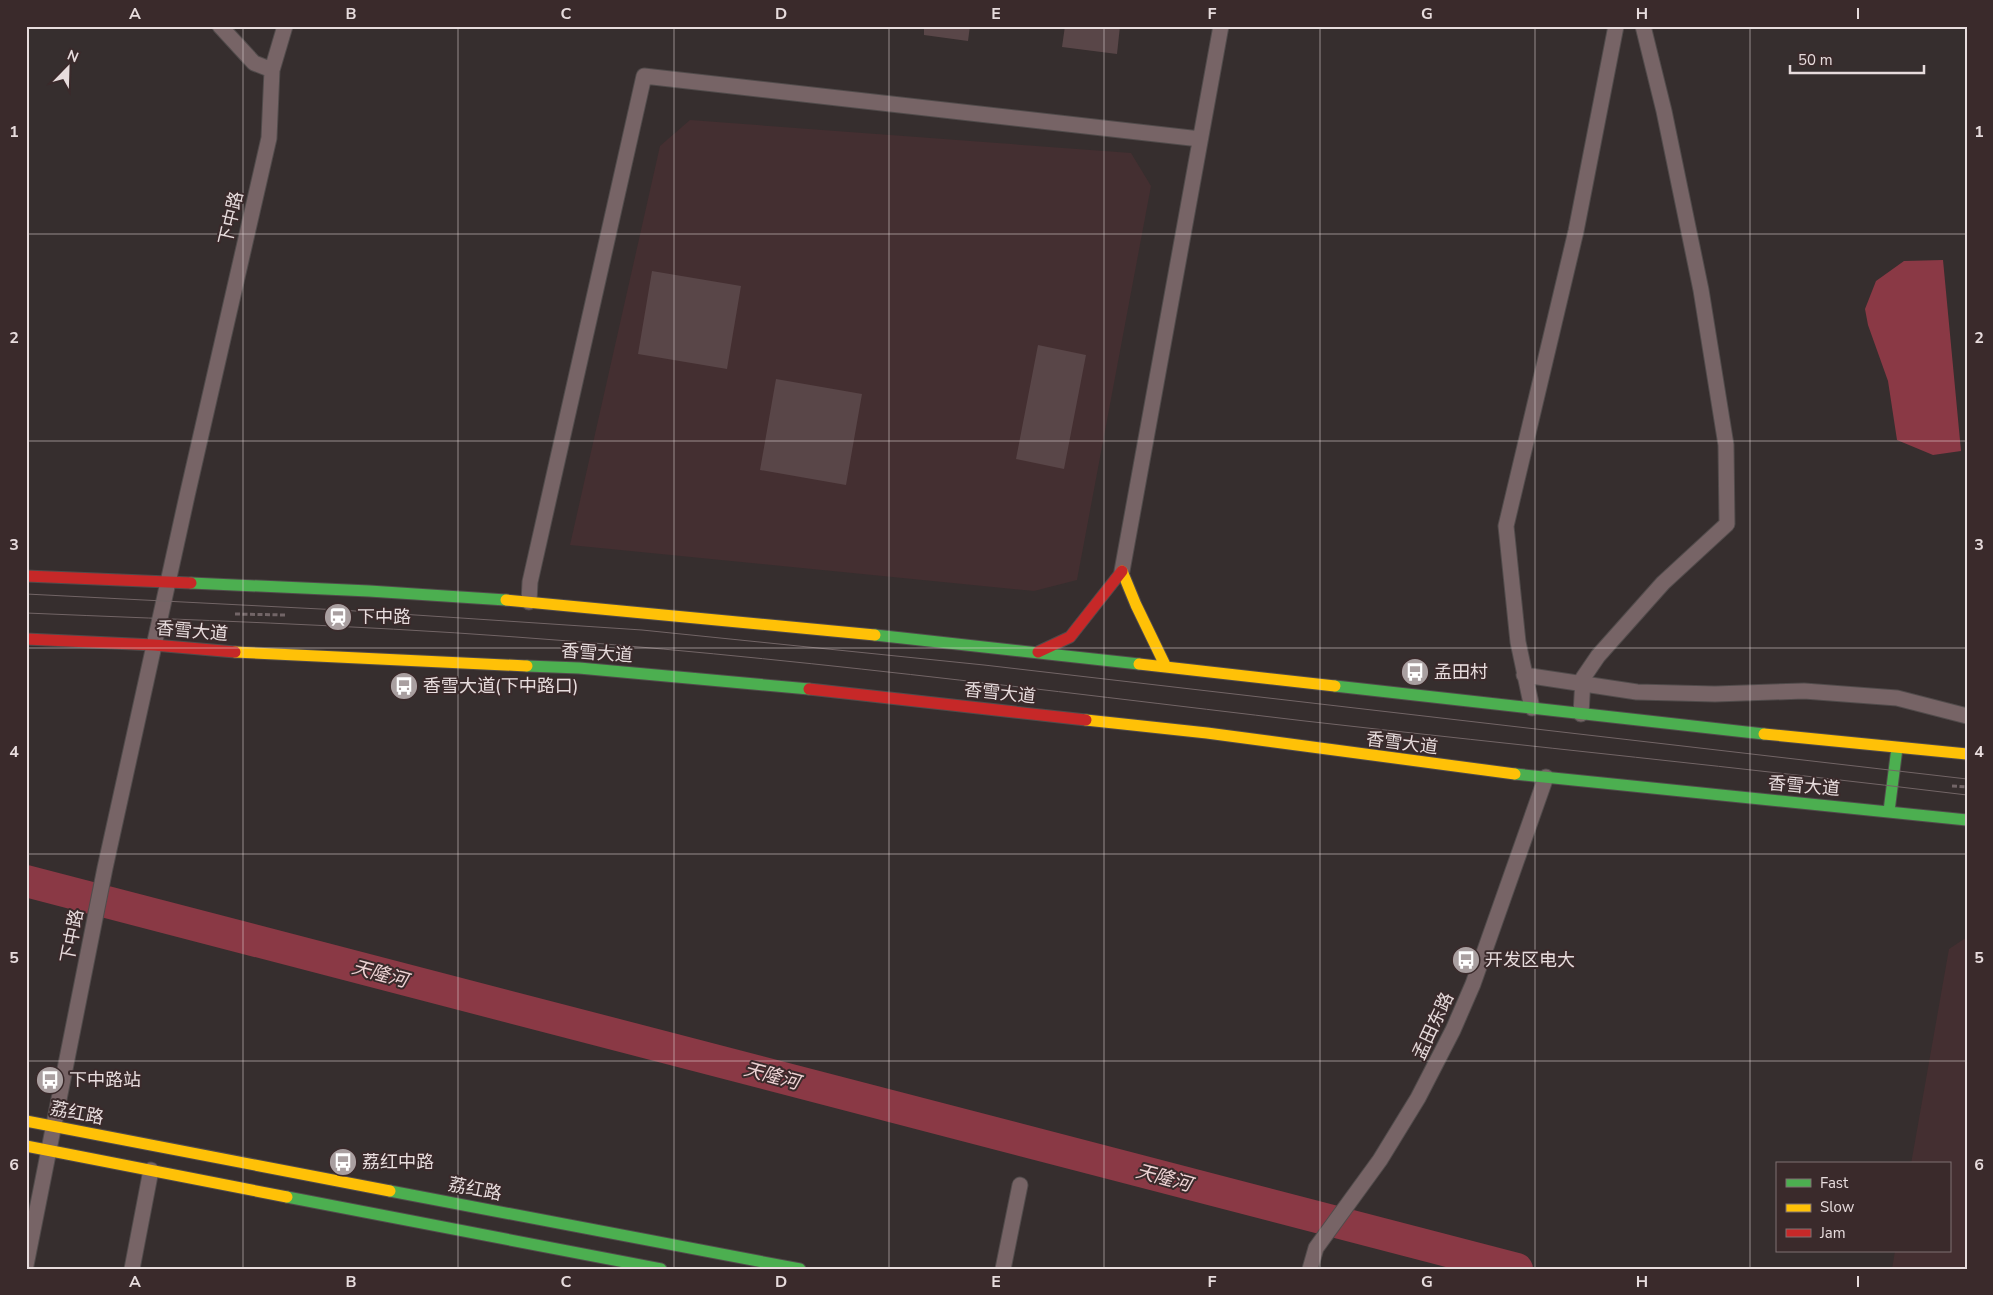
<svg xmlns="http://www.w3.org/2000/svg" width="1993" height="1295" font-family="'Nunito Sans','Noto Sans SC',sans-serif">
  <style>
    .built { fill: #442f31 }
    .water { fill: #8a3945 }
    .lines { fill: none; stroke-linecap: round; stroke-linejoin: round }
    .river { stroke: #8a3945; stroke-width: 32 }
    .building { fill: #594648 }
    .street-casing { stroke: #514b4b; stroke-width: 17 }
    .fast-casing { stroke: #514b4b; stroke-width: 13 }
    .slow-casing { stroke: #514b4b; stroke-width: 13 }
    .jam-casing { stroke: #514b4b; stroke-width: 13 }
    .path { stroke: #726567; stroke-width: 3; stroke-dasharray: 5 2.5; stroke-linecap: butt }
    .street { stroke: #776466; stroke-width: 15 }
    .fast { stroke: #4caf50; stroke-width: 11 }
    .slow { stroke: #ffc107; stroke-width: 11 }
    .jam { stroke: #c62828; stroke-width: 11 }
    .tram { stroke: #726566; stroke-width: 1 }
    .grid { fill: none; stroke: #e7dcdd; stroke-width: 1; stroke-opacity: 0.55 }
    .labels { text-anchor: middle; stroke-width: 4; stroke-linejoin: round; paint-order: stroke }
    .street-label { font-size: 18px; fill: #e7dcdd; stroke: #3a2a2b }
    .poi-label { font-size: 18px; fill: #e7dcdd; stroke: #3a2a2b; text-anchor: start }
    .water-label { font-size: 19px; font-style: italic; fill: #eed4d5; stroke: #3a2a2b }
    .neatline { fill: none; stroke: #e7dcdd; stroke-width: 2 }
    .grid-label { font-size: 16px; text-anchor: middle; font-weight: bold; fill: #e7dcdd }
  </style>
  <rect width="100%" height="100%" fill="#362e2e"/>
  <path class="built" d="M690,120L1131,153L1151,186L1077,580L1034,591L570,545L660,146Z
    M1967,937V1269H1892L1895,1251H1949V1164H1911L1949,949Z"/>
  <path class="water" d="M1943,260L1961,451L1933,455L1897,440L1888,381L1868,325L1865,309L1876,281L1904,261Z"/>
  <g class="lines">
    <path class="river" d="M26,881L1517,1269"/>
  </g>
  <path class="building" d="M924,26H970L968,41L924,35Z
    M1065,26H1120L1117,54L1062,47Z
    M652,271L741,286L727,369L638,354Z
    M1038,345L1086,355L1064,469L1016,459Z
    M776,379L862,394L846,485L760,470Z"/>
  <g class="lines">
    <defs>
      <path id="street" d="M220,26L254,63L272,70
        M1122,571L1221,26
        M529,602L530,582L644,76L1200,139
        M1524,675L1637,692L1715,694L1804,691L1897,698L1967,716
        M1532,708L1518,642L1506,526L1576,231L1616,26
        M1581,714L1583,678L1598,656L1663,583L1727,524L1726,445L1701,290L1664,111L1643,26
        M26,1265L105,868L187,496L269,138L272,70L285,26
        M132,1269L151,1170
        M1003,1269L1020,1185
        M1310,1269L1316,1248L1380,1160L1418,1098L1453,1030L1473,984L1546,777"/>
      <path id="fast" d="M191,583L369,591L506,600
        M875,635L1139,664
        M527,666L579,668L809,689
        M1335,686L1764,734
        M1515,774L1967,820
        M1889,811L1897,748
        M390,1191L800,1269
        M287,1197L661,1269"/>
      <path id="slow" d="M1122,571L1136,605L1166,667
        M506,600L875,635
        M235,652L527,666
        M1139,664L1335,686
        M1086,720L1207,733L1515,774
        M1764,734L1967,754
        M26,1121L390,1191
        M26,1146L287,1197"/>
      <path id="jam" d="M26,576L191,583
        M26,639L154,645L235,652
        M1038,652L1070,637L1122,571
        M809,689L1086,720"/>
    </defs>
    <use href="#street" class="street-casing"/>
    <use href="#fast" class="fast-casing"/>
    <use href="#slow" class="slow-casing"/>
    <use href="#jam" class="jam-casing"/>
    <path class="path" d="M235,614L285,615
      M1952,786L1967,787"/>
    <use href="#street" class="street"/>
    <use href="#fast" class="fast"/>
    <use href="#slow" class="slow"/>
    <use href="#jam" class="jam"/>
    <path class="tram" d="M26,594L340,610L642,630L984,665L1967,779
      M26,613C189,620 353,625 516,637C779,656 1042,690 1305,721C1525,746 1746,768 1967,795"/>
  </g>
  <path class="grid" d="M243,26V1269M458,26V1269M674,26V1269M889,26V1269M1104,26V1269M1320,26V1269M1535,26V1269M1750,26V1269M26,234H1967M26,441H1967M26,648H1967M26,854H1967M26,1061H1967"/>
  <defs>
    <symbol id="station-disc" viewBox="-11 -11 22 22"><circle r="9.5" fill="#a99fa0" stroke="#3a2a2b"/><path d="M-3-6H3Q5-6 5-4V2Q5 4 3 4L4.5 6H3L1.5 4h-3L-3 6H-4.5L-3 4Q-5 4-5 2V-4Q-5-6-3-6ZM-3.5-4v3h7v-3ZM-3.5 1v1.5H-2V1ZM2 1v1.5H3.5V1Z" fill="#fff"/></symbol>
    <symbol id="bus-disc" viewBox="-11 -11 22 22"><circle r="9.5" fill="#a99fa0" stroke="#3a2a2b"/><path d="M-5-6H5V4H4V6H2V4H-2V6H-4V4H-5ZM-3.5-4V0h7V-4ZM-3.5 1.2v1.5H-2V1.2ZM2 1.2v1.5H3.5V1.2Z" fill="#fff"/></symbol>
  </defs>
  <g fill-rule="evenodd">
    <use href="#station-disc" x="322" y="601" width="32" height="32"/>
    <use href="#bus-disc" x="1399" y="656" width="32" height="32"/>
    <use href="#bus-disc" x="388" y="670" width="32" height="32"/>
    <use href="#bus-disc" x="1450" y="944" width="32" height="32"/>
    <use href="#bus-disc" x="34" y="1064" width="32" height="32"/>
    <use href="#bus-disc" x="327" y="1146" width="32" height="32"/>
  </g>
  <g class="labels">
    <g class="street-label">
      <text transform="translate(231 218) rotate(-77)" y="6">下中路</text>
      <text transform="translate(192 631) rotate(5)" y="6">香雪大道</text>
      <text transform="translate(597 653) rotate(4)" y="6">香雪大道</text>
      <text transform="translate(1000 693) rotate(6)" y="6">香雪大道</text>
      <text transform="translate(1402 743) rotate(7)" y="6">香雪大道</text>
      <text transform="translate(1804 786) rotate(5)" y="6">香雪大道</text>
      <text transform="translate(72 936) rotate(-79)" y="6">下中路</text>
      <text transform="translate(1433 1026) rotate(-65)" y="6">孟田东路</text>
      <text transform="translate(77 1113) rotate(11)" y="6">荔红路</text>
      <text transform="translate(475 1189) rotate(11)" y="6">荔红路</text>
    </g>
    <g class="poi-label">
      <text x="357" y="623">下中路</text>
      <text x="1434" y="678">孟田村</text>
      <text x="423" y="692">香雪大道(下中路口)</text>
      <text x="1485" y="966">开发区电大</text>
      <text x="69" y="1086">下中路站</text>
      <text x="362" y="1168">荔红中路</text>
    </g>
    <g class="water-label">
      <text transform="translate(380 973) rotate(15)" y="7">天隆河</text>
      <text transform="translate(772 1075) rotate(15)" y="7">天隆河</text>
      <text transform="translate(1164 1177) rotate(15)" y="7">天隆河</text>
    </g>
  </g>
  <rect width="1993" height="1295" fill="none" stroke="#3a2a2b" stroke-width="55"/>
  <rect x="1776" y="1162" width="175" height="90" fill="#3a2a2b" stroke="#7f7172"/>
  <rect x="1786" y="1179" width="25" height="8" fill="#4caf50" stroke="#7f7172"/>
  <text x="1820" y="1188" font-size="15" fill="#e7dcdd">Fast</text>
  <rect x="1786" y="1204" width="25" height="8" fill="#ffc107" stroke="#7f7172"/>
  <text x="1820" y="1212" font-size="15" fill="#e7dcdd">Slow</text>
  <rect x="1786" y="1229" width="25" height="8" fill="#c62828" stroke="#7f7172"/>
  <text x="1820" y="1238" font-size="15" fill="#e7dcdd">Jam</text>
  <g transform="translate(68 68) rotate(23)" stroke="#3a2a2b" stroke-width="4" paint-order="stroke">
  <path d="M0-4L9 19L0 12L-9 19Z" fill="#e7dcdd"/>
  <text y="-8" font-size="14" font-weight="bold" text-anchor="middle" fill="#e7dcdd">N</text>
  </g>
  <path d="M1790 65v8h134v-8" fill="none" stroke="#e7dcdd" stroke-width="2.5"/>
  <text x="1798" y="65" font-size="15" fill="#e7dcdd" stroke="#3a2a2b" stroke-width="4" paint-order="stroke">50 m</text>
  <rect x="28" y="28" width="1938" height="1240" class="neatline"/>
  <g class="grid-label">
    <text x="135" y="19">A</text>
    <text x="351" y="19">B</text>
    <text x="566" y="19">C</text>
    <text x="781" y="19">D</text>
    <text x="996" y="19">E</text>
    <text x="1212" y="19">F</text>
    <text x="1427" y="19">G</text>
    <text x="1642" y="19">H</text>
    <text x="1858" y="19">I</text>
    <text x="14" y="137">1</text>
    <text x="1979" y="137">1</text>
    <text x="14" y="343">2</text>
    <text x="1979" y="343">2</text>
    <text x="14" y="550">3</text>
    <text x="1979" y="550">3</text>
    <text x="14" y="757">4</text>
    <text x="1979" y="757">4</text>
    <text x="14" y="963">5</text>
    <text x="1979" y="963">5</text>
    <text x="14" y="1170">6</text>
    <text x="1979" y="1170">6</text>
    <text x="135" y="1287">A</text>
    <text x="351" y="1287">B</text>
    <text x="566" y="1287">C</text>
    <text x="781" y="1287">D</text>
    <text x="996" y="1287">E</text>
    <text x="1212" y="1287">F</text>
    <text x="1427" y="1287">G</text>
    <text x="1642" y="1287">H</text>
    <text x="1858" y="1287">I</text>
  </g>
</svg>
